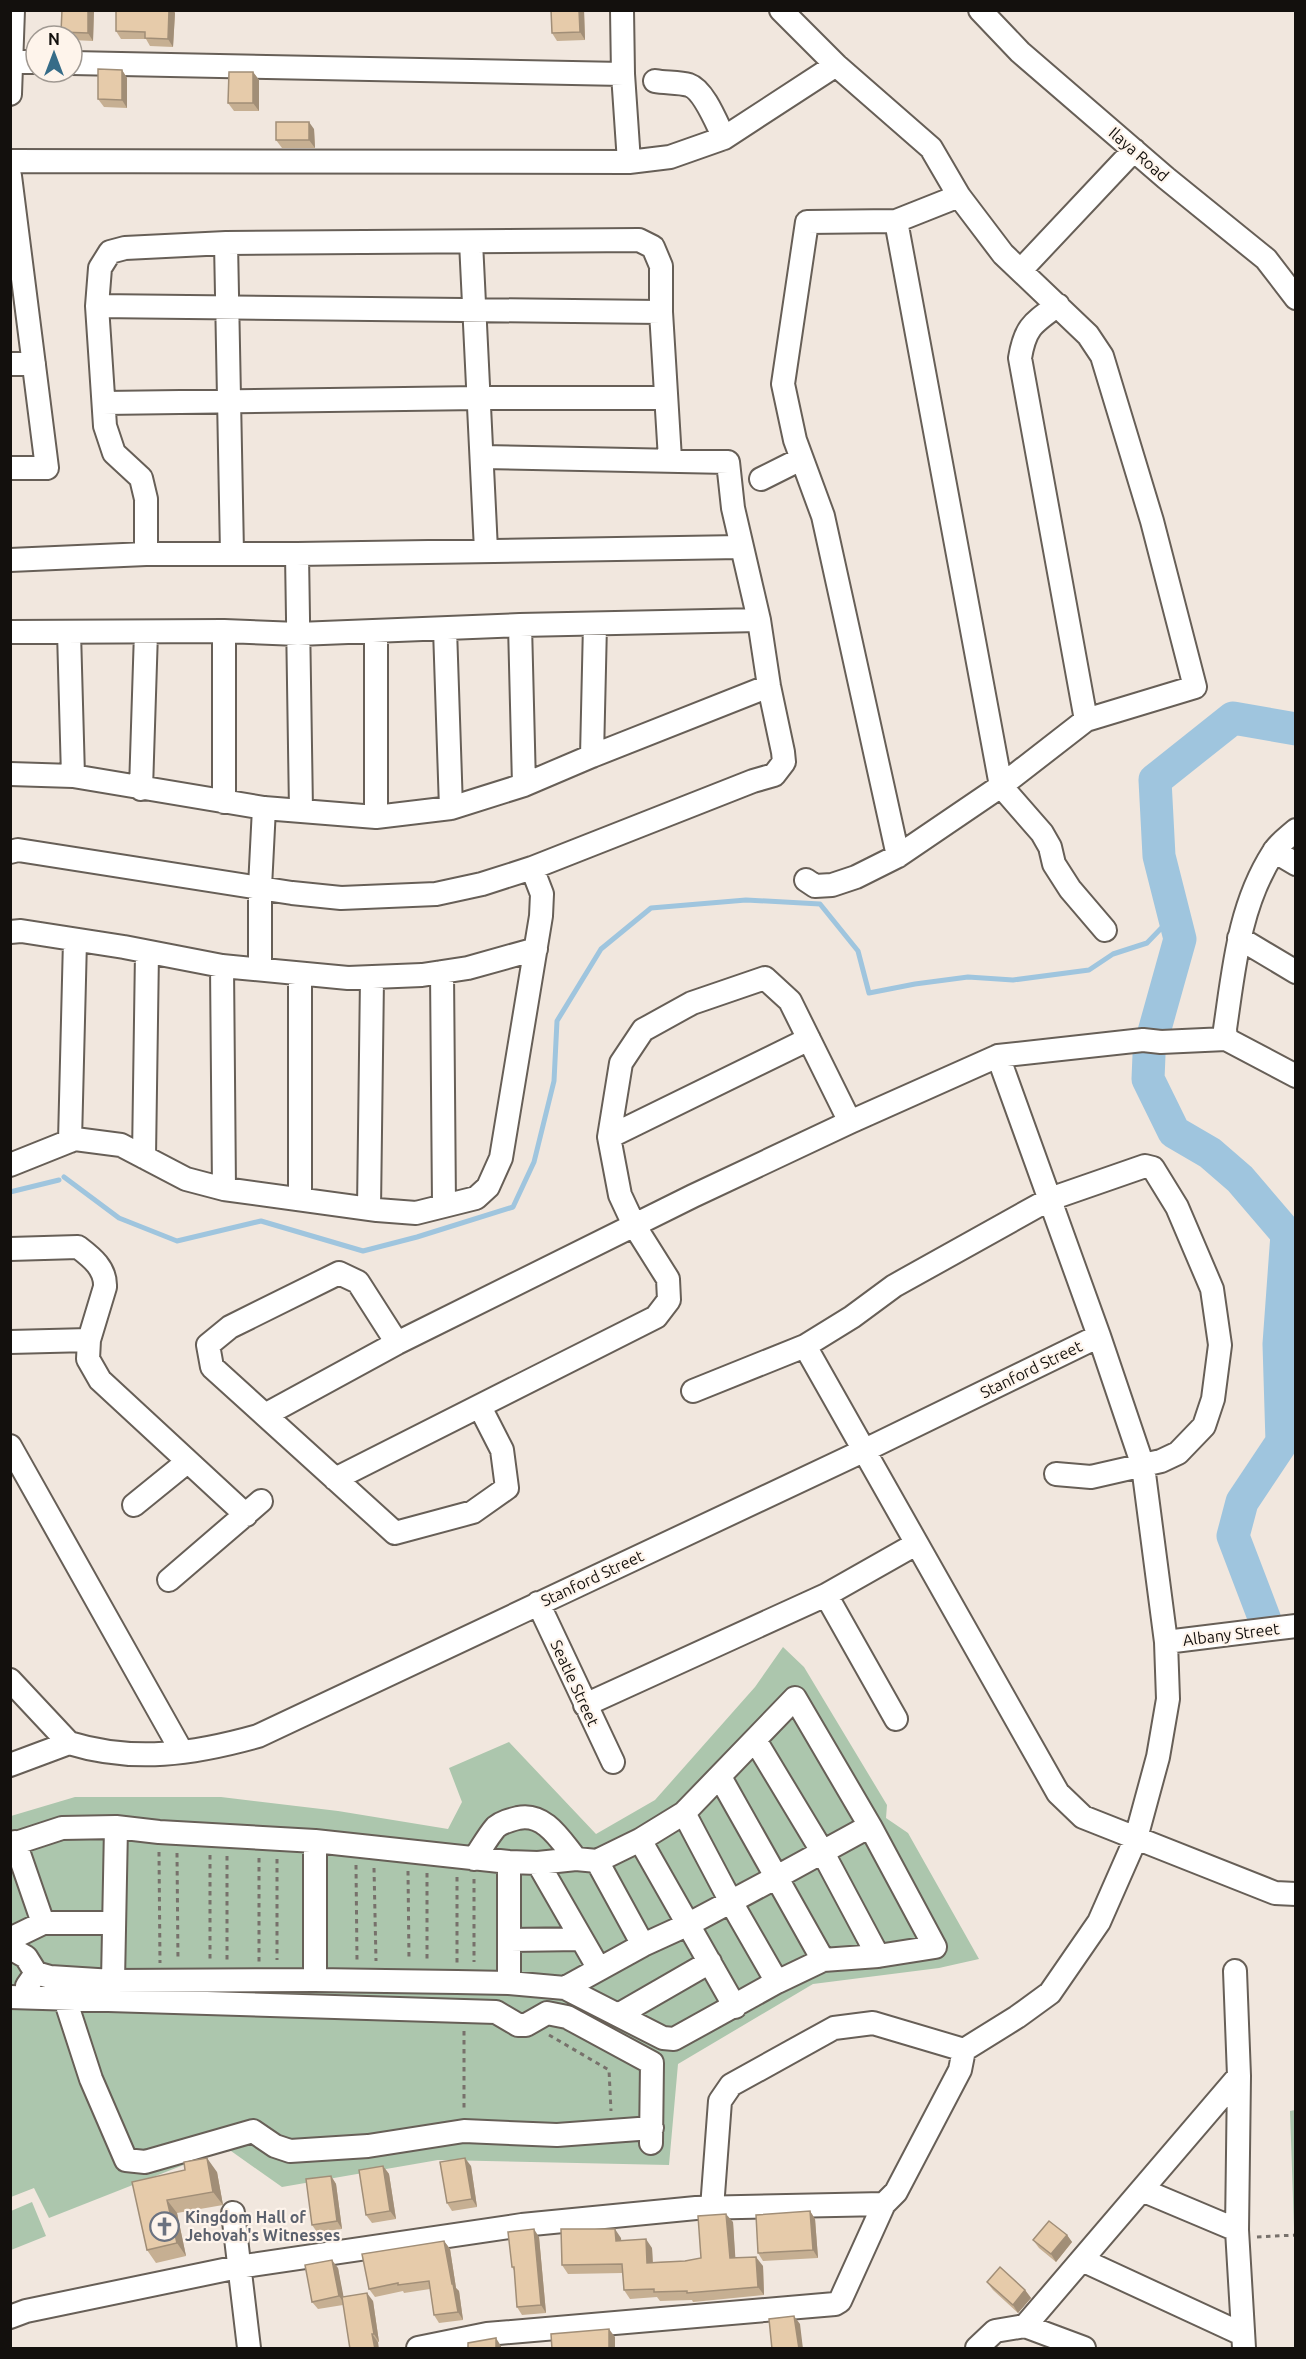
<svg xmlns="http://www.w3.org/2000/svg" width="1306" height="2359" font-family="Ubuntu,sans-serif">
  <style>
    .green { fill: #acc6ad }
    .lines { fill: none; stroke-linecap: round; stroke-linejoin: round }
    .stream { stroke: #9fc5de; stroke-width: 5 }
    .river { stroke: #9fc5de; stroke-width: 33 }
    .minor-casing { stroke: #675f57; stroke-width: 26 }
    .path { stroke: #77716b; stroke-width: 3; stroke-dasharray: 4.5 4.5; stroke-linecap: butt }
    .minor { stroke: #fff; stroke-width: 22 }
    .wall { fill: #c6af92 }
    .shaded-wall { fill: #a18e77 }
    .building { fill: #e6cbaa; stroke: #a18e77; stroke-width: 1.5 }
    .labels { text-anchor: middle; stroke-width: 4.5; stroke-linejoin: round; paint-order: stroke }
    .street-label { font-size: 16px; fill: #13100d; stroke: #fef4eb }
    .worship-label { font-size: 16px; font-weight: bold; fill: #5b616d; stroke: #fef4eb; text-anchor: start }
  </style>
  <rect width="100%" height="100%" fill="#f1e7de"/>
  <path class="green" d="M783,1647L804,1667L887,1805L886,1818L908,1833L979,1959L939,1968L813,1984L678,2064L669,2165L438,2160L282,2187L231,2151L214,2153L49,2218L34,2188L11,2197V1816L75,1797H221L338,1811L448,1829L462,1802L449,1768L509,1742L596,1834L655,1800L755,1687Z
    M1295,2110H1296L1295,2257L1290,2111Z
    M32,2202L46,2236L11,2250V2211Z"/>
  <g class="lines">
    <path class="stream" d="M64,1177L119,1218L177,1241L261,1221L363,1251L417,1237L513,1207L534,1162L554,1081L557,1021L601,949L651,908L746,900L820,904L858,951L869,993L915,984L968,977L1013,980L1089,970L1113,954L1147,943L1173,916
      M10,1192L59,1180"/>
    <path class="river" d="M1154,1032L1180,939L1159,856L1155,780L1233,718L1296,729
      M1149,1055L1148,1079L1174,1132L1210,1153L1240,1179L1287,1234L1279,1344L1282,1442L1242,1502L1233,1536L1265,1620"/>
    <defs>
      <path id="minor" d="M622,10L623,74L629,162
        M781,10L836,65L931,148L959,196L1003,254L1088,335L1102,356L1152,521L1195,687L1086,720L1001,786L898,856L856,877L832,885L815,886L806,880
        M980,10L1020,52L1166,178L1266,259L1296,298
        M10,62H36
        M72,63L623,74
        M655,81C665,83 679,82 689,85C704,90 717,124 724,138
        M10,94L13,10
        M10,161L629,162L670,157L724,138L836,65
        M10,176L47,468H10
        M896,221L1001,786L1042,833L1050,847L1054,864L1070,889L1105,930
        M471,242L486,550
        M226,243L232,553
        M1021,270L1134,150
        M1058,305C1033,323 1025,327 1020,358L1086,720
        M97,306L661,312
        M10,364H34
        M104,403L479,398H666
        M761,479L801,459
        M146,554V499L141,478L114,453L105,426L97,306L100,268L110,252L125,248L226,243L639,240L653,247L661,266V312L670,459
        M297,554L301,810
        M10,560L146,554H297L741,547
        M520,625L524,785L592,756L769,686
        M445,629L451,808
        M224,631V802
        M10,632L224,631L298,634L520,625L759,620
        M69,632L73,776
        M592,756L595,624
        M10,774L73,776L264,808L376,817L451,808L524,785
        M141,789L146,632
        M376,817V631
        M1296,830C1288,837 1278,844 1273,853C1239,906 1234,968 1225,1029L1226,1039L1296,1076
        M1274,851L1296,864
        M10,852L18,850L292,893L341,898L436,894L482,884L532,868L753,781L774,775L784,762L783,752L769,686L759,620L733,508L728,462L482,457
        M898,856L823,516L795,440L783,384L807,222L896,221L959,196
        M10,932L21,931L124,947L222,966L348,978L422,975L468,968L536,949
        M1239,938L1296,972
        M222,966L224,1189
        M260,969V887L264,808
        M442,972L444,1205
        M300,974V1198
        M609,1137L809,1039
        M70,1141L75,940
        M144,1157L147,952
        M10,1165L75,1139L121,1145L186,1179L224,1189L377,1210L416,1213L476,1198L488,1187L501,1158L541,916L542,894L532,868
        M369,1209L372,978
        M10,1249L78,1247C91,1257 106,1268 105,1287L89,1340L88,1359L100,1380L246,1515
        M10,1342L89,1340
        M397,1343L358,1282L339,1273L230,1327L208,1345L212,1367L395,1533L473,1512L507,1488L502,1450L480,1407
        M805,1346L1058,1793L1083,1817L1275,1893L1296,1894
        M693,1391L805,1346L852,1317L894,1286L1050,1199L1145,1166L1153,1168L1177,1207L1212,1289L1220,1345L1213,1399L1204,1426L1178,1453L1161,1461L1091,1477L1056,1474
        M265,1415L397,1343L693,1196L850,1122L998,1056L1143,1040L1161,1042L1226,1039
        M10,1446L182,1752
        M335,1479L656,1317L669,1300L668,1279L634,1225L620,1195L609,1137L621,1063L643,1030L692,1003L765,978L790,1001L850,1122
        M134,1505L187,1462
        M169,1580L261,1501
        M826,1595L896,1719
        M538,1603L613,1762
        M1166,1642L1296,1626
        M10,1680L69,1743
        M585,1705L826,1595L916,1544
        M755,1740L822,1851L878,1956
        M69,1743C134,1763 194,1754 258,1736L863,1451L1099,1336
        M10,1765L69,1743
        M720,1777L823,1960
        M684,1813L731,1902L777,1982
        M640,1840L735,2007
        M315,1841V1980
        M15,1842L43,1923
        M10,1845L62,1828L116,1827
        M474,1859C481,1849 488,1836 496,1827C502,1822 510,1820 518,1818C545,1812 561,1841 576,1859
        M597,1861L643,1945
        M509,1862V1983
        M538,1863L599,1969
        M10,1939L43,1923H114
        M510,1940L581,1939
        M10,1948L26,1957L36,1973L27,1986
        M1235,1971L1239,2076
        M36,1973L50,1977L113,1981L315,1980L457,1982L509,1983L565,1988L663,2038L674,2039L777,1982L823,1960L878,1956L935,1947L870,1826L795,1698L684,1813L640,1840L597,1861L576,1859L538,1863L509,1862L315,1841L159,1832L116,1827L113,1981
        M565,1988L643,1945L689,1924L775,1878L870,1826
        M10,1997L496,2012L518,2025H526L547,2013L567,2017L652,2063L651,2143
        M65,1999L91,2079L126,2160L145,2162L253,2131L275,2146L290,2151L368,2146L464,2131L557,2135L652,2128
        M618,2015L710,1962
        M1142,2190L1237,2230
        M712,2208L720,2101L731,2085L834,2028L873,2023L964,2050
        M233,2213L249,2348
        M1082,2260L1242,2334
        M10,2317L26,2311L238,2267L522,2225L696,2208L884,2204
        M1025,2326L1239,2076L1237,2230L1244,2348
        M418,2348L487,2334L835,2304L840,2301L884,2204L896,2192L960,2070L964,2050L1017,2017L1050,1993L1099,1922L1136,1838L1158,1757L1168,1699L1166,1642L1143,1466L1099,1336L998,1056
        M977,2348L995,2331L1025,2326L1084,2348"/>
    </defs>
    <use href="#minor" class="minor-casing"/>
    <path class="path" d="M159,1852L160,1963
      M177,1853L178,1961
      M210,1855V1962
      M227,1856V1960
      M259,1858V1962
      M277,1859V1960
      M356,1865L357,1961
      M374,1868L376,1961
      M408,1871L409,1960
      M427,1873V1963
      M457,1877V1963
      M474,1879V1962
      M464,2031V2112
      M549,2035L609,2070L611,2111
      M1257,2237L1296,2235"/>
    <use href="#minor" class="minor"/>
  </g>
  <path class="wall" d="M62,10H94L93,41L72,40V36H64L61,32Z
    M116,10H173L175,13L173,47L150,46L146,39H121L116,31Z
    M551,10H584L585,40L557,41L552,33Z
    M122,70L127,78V108L104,107L98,99Z
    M253,72L259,80V111H234L228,103Z
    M314,129L315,148H282L276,140Z
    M383,2166L389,2174L396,2219L372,2223L366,2215Z
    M471,2166L477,2207L452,2211L447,2203Z
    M217,2172L223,2205L177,2213L186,2256L156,2263L147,2250L132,2182Z
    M331,2176L336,2184L342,2229L317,2232L312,2225Z
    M810,2211L815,2219L818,2258L763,2261L758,2253Z
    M733,2222L735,2258L763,2266L764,2295L693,2302L692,2300L660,2301L657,2297L630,2299L624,2290L623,2273L568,2274L562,2265L621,2238V2241L652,2248L653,2262L685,2261L701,2258Z
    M1067,2235L1072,2242L1056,2262L1039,2248L1033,2240Z
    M539,2237L546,2313L522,2315L517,2307L515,2272L512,2267Z
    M444,2241L450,2249L456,2288L459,2291L463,2320L439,2323L434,2315L430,2289L404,2293L403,2291L375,2297L369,2289Z
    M338,2268L343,2297L373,2301L379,2342H378L343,2305L318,2309L312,2302Z
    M987,2282L1025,2290L1031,2298L1018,2313L993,2290Z"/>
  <path class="shaded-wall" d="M88,10H94L93,41L88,33Z
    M169,10H173L175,13L173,47L168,39Z
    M579,10H584L585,40L580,32Z
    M122,70L127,78V108L122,100Z
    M253,72L259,80V111L253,103Z
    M309,122L314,129L315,148L309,140Z
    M207,2158L217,2172L223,2205L213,2192Z
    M465,2158L471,2166L477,2207L472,2199Z
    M383,2166L389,2174L396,2219L390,2211Z
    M331,2176L336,2184L342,2229L337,2221Z
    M167,2200L177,2213L186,2256L177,2243Z
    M810,2211L815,2219L818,2258L813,2250Z
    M726,2214L733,2222L736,2267L730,2258Z
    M534,2229L539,2237L546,2313L541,2305Z
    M615,2229L621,2238L622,2250L616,2241Z
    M1067,2235L1072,2242L1056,2262L1051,2254Z
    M646,2239L652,2248L653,2271L647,2263Z
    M444,2241L450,2249L456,2288L459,2291L463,2320L458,2312Z
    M756,2257L763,2266L764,2295L758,2287Z
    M332,2260L338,2268L345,2304L339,2296Z
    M1025,2290L1031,2298L1018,2313L1013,2305Z
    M367,2293L373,2301L379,2342L374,2334Z
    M794,2316L800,2324L803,2349H799Z
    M609,2329L615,2337V2349H609Z
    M372,2334L378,2342L379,2349H375Z
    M496,2338L501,2346V2349H496Z"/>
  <path class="building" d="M62,10H88V33L61,32Z
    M116,10H169L168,39L145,38V32L116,31Z
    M551,10H579L580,32L552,33Z
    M98,69L122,70V100L98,99Z
    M229,72H253V103H228Z
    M276,122H309V140H276Z
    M207,2158L213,2192L167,2200L177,2243L147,2250L132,2182L185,2170L184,2162Z
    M465,2158L472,2199L447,2203L440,2162Z
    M383,2166L390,2211L366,2215L359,2170Z
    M331,2176L337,2221L312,2225L306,2179Z
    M810,2211L813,2250L758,2253L756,2215Z
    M726,2214L730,2258L756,2257L758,2287L687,2293V2291L654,2292V2289L624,2290L622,2264L562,2265L561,2229H615L616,2241L646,2239L647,2263L685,2261L701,2258L698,2216Z
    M1049,2221L1067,2235L1051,2254L1033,2240Z
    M534,2229L541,2305L517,2307L514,2267H512L508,2232Z
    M444,2241L452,2284H453L458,2312L434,2315L429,2281L398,2285V2283L369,2289L362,2254Z
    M332,2260L339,2296L312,2302L305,2265Z
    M1000,2267L1025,2290L1013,2305L987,2282Z
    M367,2293L374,2334H372L375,2349H350L342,2297Z
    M794,2316L799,2349H772L769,2319Z
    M609,2329V2349H552L551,2334Z
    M496,2338V2349H468V2343Z"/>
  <defs>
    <symbol id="church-ring" viewBox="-11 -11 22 22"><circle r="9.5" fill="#fef4eb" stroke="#6b7280" stroke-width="1.5"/><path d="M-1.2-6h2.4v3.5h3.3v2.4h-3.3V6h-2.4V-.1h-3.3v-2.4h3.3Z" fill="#6b7280"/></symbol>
  </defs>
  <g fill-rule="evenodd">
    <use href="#church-ring" x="148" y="2210" width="33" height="33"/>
  </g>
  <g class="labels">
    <g class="street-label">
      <text transform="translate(1139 154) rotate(41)" y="6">Ilaya Road</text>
      <text transform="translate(1031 1369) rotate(-26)" y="6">Stanford Street</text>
      <text transform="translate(592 1578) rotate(-25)" y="6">Stanford Street</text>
      <text transform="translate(1231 1634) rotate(-7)" y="6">Albany Street</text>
      <text transform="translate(575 1683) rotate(65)" y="6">Seatle Street</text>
    </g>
    <g class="worship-label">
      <text x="185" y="2223">Kingdom Hall of<tspan x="185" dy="18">Jehovah's Witnesses</tspan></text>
    </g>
  </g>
  <rect width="1306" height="2359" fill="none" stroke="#13100d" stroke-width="24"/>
  <g transform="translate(54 54)"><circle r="28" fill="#fef4eb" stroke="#a09992" stroke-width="1.5"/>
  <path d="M0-4.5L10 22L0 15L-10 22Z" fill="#366c88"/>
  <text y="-9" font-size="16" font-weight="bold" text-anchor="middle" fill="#13100d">N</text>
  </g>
</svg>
